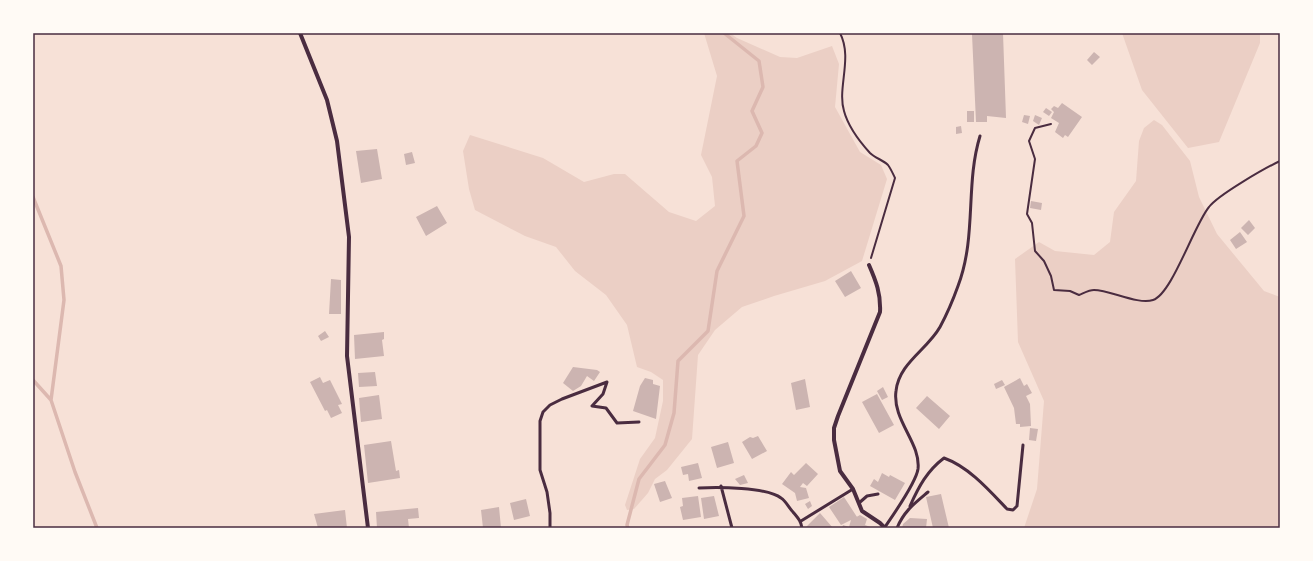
<svg xmlns="http://www.w3.org/2000/svg" width="1313" height="561" font-family="Barlow,sans-serif">
  <style>
    .green { fill: #ebcfc5 }
    .lines { fill: none; stroke-linecap: round; stroke-linejoin: round }
    .stream { stroke: #dcb8b0; stroke-width: 3.5 }
    .building { fill: #ccb4b1 }
    .path { stroke: #4a2c40; stroke-width: 2 }
    .service { stroke: #4a2c40; stroke-width: 3 }
    .minor { stroke: #4a2c40; stroke-width: 4 }
    .neatline { fill: none; stroke: #4a2c40; stroke-width: 1.5 }
  </style>
  <rect width="100%" height="100%" fill="#f7e1d7"/>
  <path class="green" d="M704,33H730L737,38L780,57L797,58L832,46L839,64L835,107L860,152L881,165L887,179L862,261L825,281L774,296L742,307L715,330L698,355L692,439L667,470L655,479L648,493L634,509L627,510L625,505L640,459L655,438L663,401V380L651,372L637,367L627,325L606,295L575,271L556,247L525,236L475,210L469,189L463,151L470,135L543,158L584,182L614,174H625L669,212L696,221L715,206L712,177L701,155L717,76Z
    M1122,33H1260V43L1219,142L1188,148L1142,90Z
    M1154,120L1162,125L1190,161L1199,197L1217,234L1264,291L1280,297V528H1024L1037,489L1044,401L1018,342L1015,259L1039,242L1055,251L1094,255L1110,242L1114,212L1136,181L1139,141L1144,128Z"/>
  <g class="lines">
    <path class="stream" d="M33,197L61,266L64,300L51,400L75,472L97,528
      M33,380L51,400
      M628,528L627,525L639,479L665,445L674,413L678,361L708,331L717,271L744,216L737,161L756,146L762,133L752,111L763,87L759,61L724,33"/>
  </g>
  <path class="building" d="M1003,33L1006,118L987,116V122H976L972,34Z
    M1094,52L1100,57L1092,65L1087,60Z
    M1062,103L1082,117L1068,137L1065,135L1063,138L1055,132L1059,123L1051,118L1054,112L1051,109L1054,106L1058,108Z
    M1046,108L1052,112L1049,116L1043,112Z
    M967,111H974V122H967Z
    M1024,115L1030,116L1028,124L1022,122Z
    M1035,115L1042,118L1039,125L1033,121Z
    M961,126L962,133L956,134V127Z
    M377,149L382,179L361,183L356,151Z
    M412,152L415,163L406,165L404,154Z
    M1031,201L1042,203L1041,210L1030,208Z
    M437,206L447,223L426,236L416,217Z
    M1249,220L1255,228L1248,235L1241,228Z
    M1240,232L1247,242L1236,249L1230,240Z
    M851,271L861,288L845,297L835,281Z
    M331,279L341,280V314H329Z
    M325,331L329,337L321,341L318,336Z
    M384,332V339L382,340L384,356L355,359L354,335Z
    M573,367L597,370L600,372L594,381L587,376L581,386L573,391L563,383Z
    M375,372L377,386L359,387L358,373Z
    M320,377L323,383L330,380L342,404L338,405L342,413L331,418L327,410L325,411L310,382Z
    M645,378L653,380V384L660,386L656,419L633,411L640,386Z
    M1020,378L1024,386L1027,384L1032,393L1026,396L1030,404L1031,426L1020,427V424H1016L1014,408L1004,387Z
    M805,379L810,407L796,410L791,383Z
    M1002,380L1005,385L996,389L994,384Z
    M883,387L888,397L882,400L877,391Z
    M877,394L894,425L879,433L862,402Z
    M379,395L382,419L361,422L359,398Z
    M927,396L950,416L939,429L916,408Z
    M1030,428L1038,429L1036,441L1029,440Z
    M758,436L767,451L752,459L742,442L750,437L753,438Z
    M391,441L396,471L399,470L400,478L368,483L364,445Z
    M728,442L734,463L717,468L711,447Z
    M698,463L702,478L689,481L688,474L683,475L681,467Z
    M806,463L818,474L807,486L803,483L800,487L806,488L809,498L797,501L795,493L782,484L791,472L794,475Z
    M882,473L889,477L890,475L905,483L895,500L870,486L874,479L878,482Z
    M744,475L748,483L740,485L735,479Z
    M665,481L672,498L660,502L654,484Z
    M941,494L949,528H933L926,497Z
    M698,496L701,517L683,520L680,507L683,506L682,498Z
    M714,496L719,516L704,519L701,498Z
    M844,497L857,517L841,525L829,507Z
    M526,499L530,516L514,520L510,503Z
    M810,501L812,506L808,509L805,504Z
    M499,507L501,528H483L481,510Z
    M418,508L419,518L408,519L409,528H377L376,512Z
    M345,510L347,528H318L314,514Z
    M820,513L833,528H807L806,527Z
    M860,515L867,519L865,525L873,528H842L843,525L849,527L851,520Z
    M910,518L927,519L926,528H902L903,524Z"/>
  <g class="lines">
    <path class="path" d="M840,33C853,58 837,88 844,111C848,126 860,142 870,153C875,158 883,160 888,165C891,169 893,174 895,178L871,258
      M1051,124L1035,128L1029,141L1035,159L1027,214L1032,223L1035,251L1044,261L1051,276L1054,290L1070,291L1079,295C1084,293 1089,290 1094,290C1110,290 1138,305 1153,300C1172,294 1194,225 1209,207C1218,195 1265,168 1280,161"/>
    <path class="service" d="M721,486L732,528
      M699,488C717,487 767,487 781,498C786,501 789,508 793,512C798,518 801,521 802,528
      M859,503L867,496L878,494
      M910,506C919,486 927,471 944,458C969,467 989,490 1007,509L1013,510L1017,506L1023,445
      M801,521L853,489
      M885,527C893,515 916,483 918,469C921,443 892,420 896,391C899,363 927,350 940,327C947,314 953,300 958,286C977,236 965,185 980,136
      M550,528V513L547,492L540,470V421L543,412L550,405L562,399L607,382L603,394L592,406L606,408L617,423L639,422
      M897,528C904,511 915,503 928,492"/>
    <path class="minor" d="M300,33L327,100L337,141L349,237L347,356L368,528
      M869,265C876,281 881,294 880,312L838,416L834,428V440L840,471L853,489L862,511L880,523L885,528"/>
  </g>
  <rect width="1313" height="561" fill="none" stroke="#fffaf5" stroke-width="68"/>
  <rect x="34" y="34" width="1245" height="493" class="neatline"/>
</svg>
